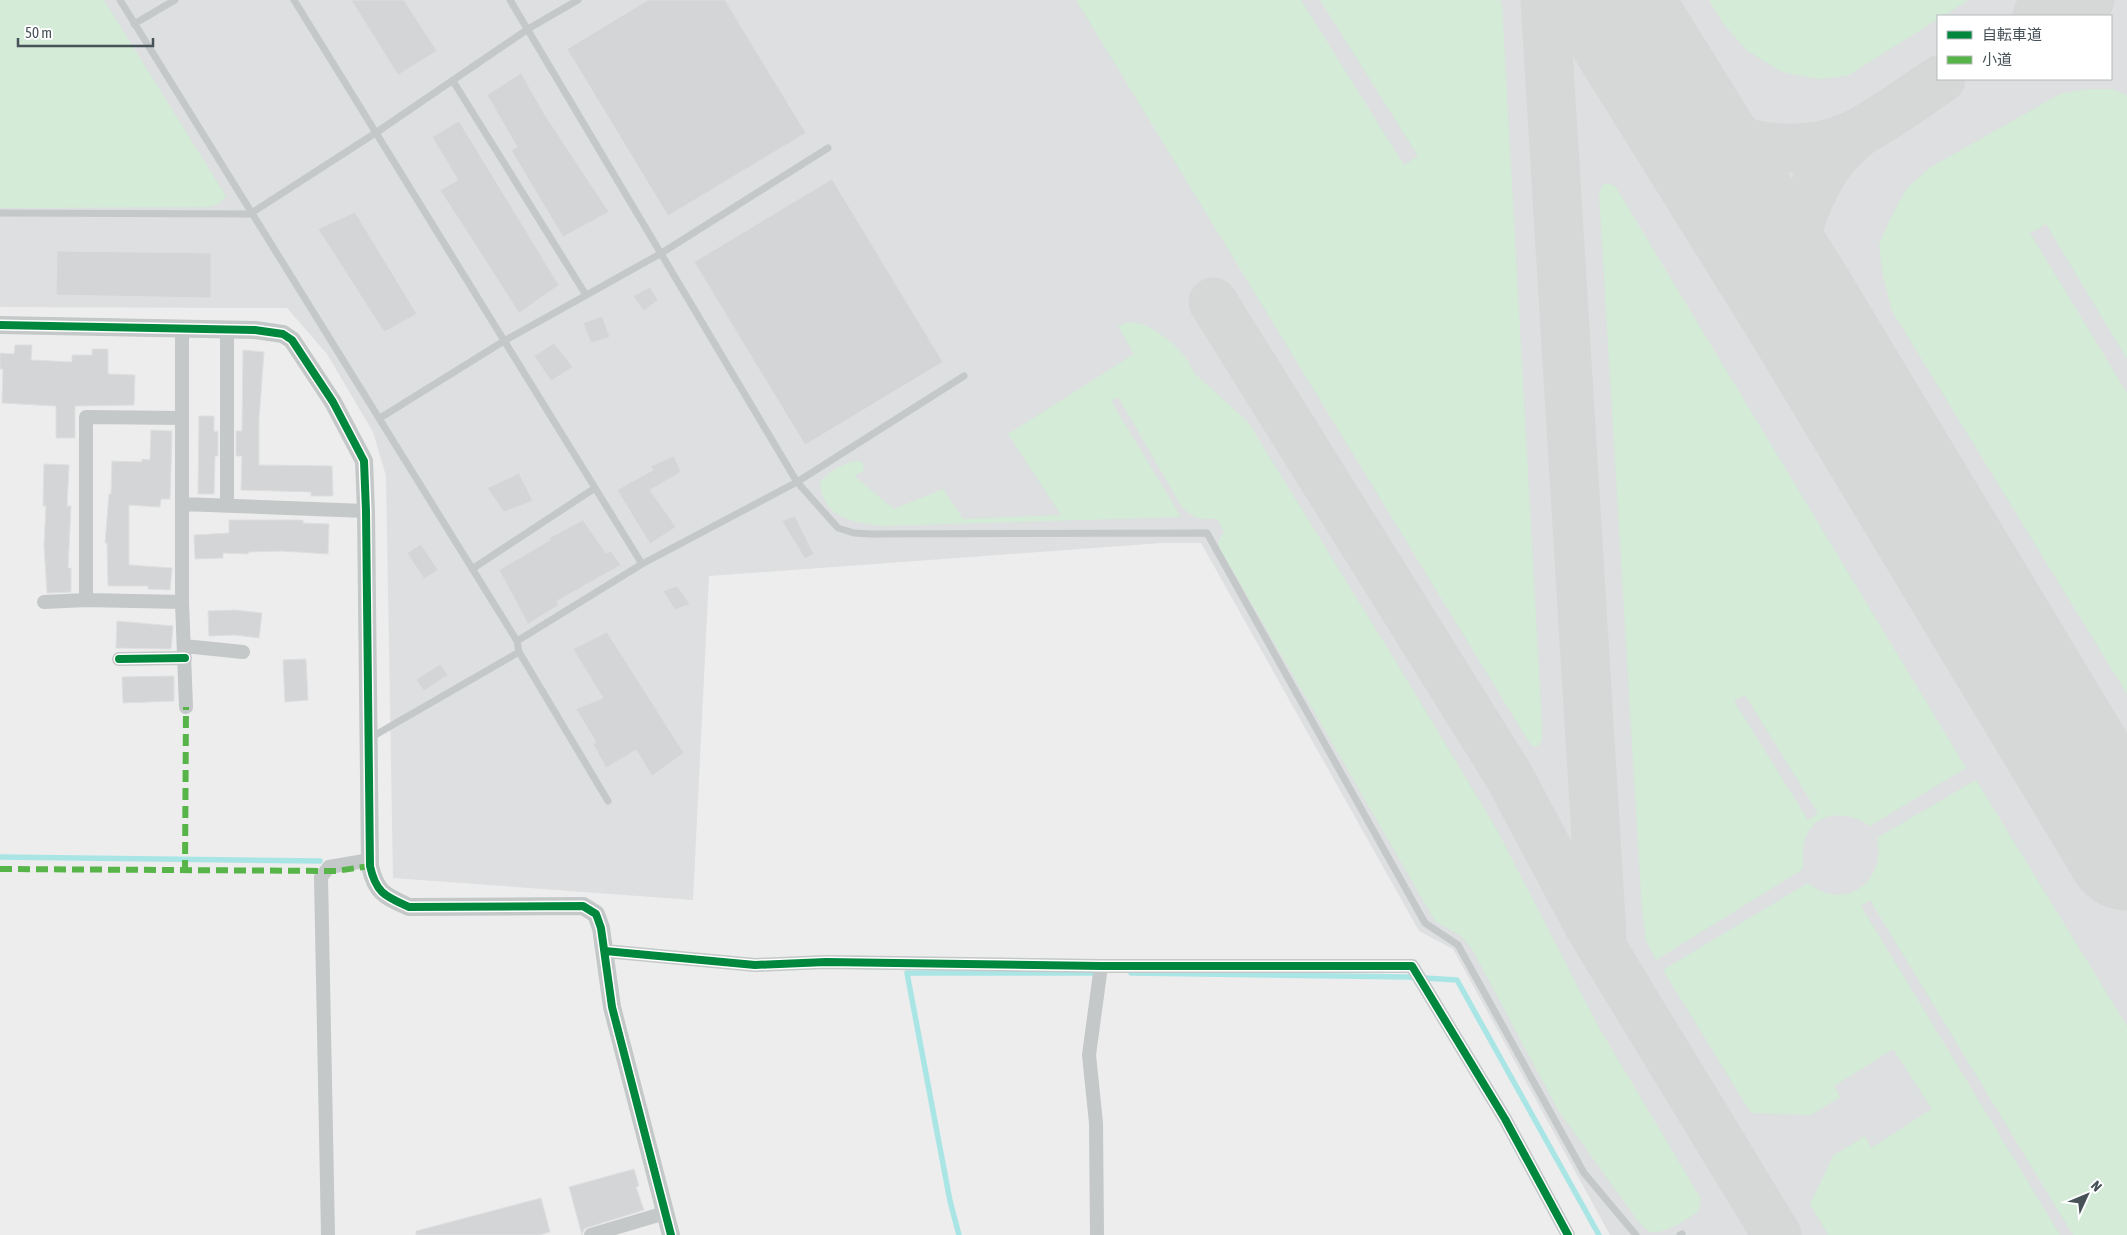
<svg xmlns="http://www.w3.org/2000/svg" width="2127" height="1235" font-family="'Asap Condensed','Noto Sans JP',sans-serif">
  <style>
    .airport { fill: #dddfe0; fill-rule: evenodd }
    .green { fill: #d3ebd7; fill-rule: evenodd }
    .lines { fill: none; stroke-linecap: round; stroke-linejoin: round }
    .stream { stroke: #aae5e5; stroke-width: 5.5 }
    .taxiway { stroke: #d6d8d8; stroke-width: 49 }
    .runway { stroke: #d6d8d8; stroke-width: 121 }
    .building { fill: #d3d5d6; stroke: #dedfe0 }
    .service { stroke: #c4c8c8; stroke-width: 7 }
    .minor { stroke: #c4c8c8; stroke-width: 14 }
    .tertiary { stroke: #c4c8c8; stroke-width: 18 }
    .quiet { stroke: #57b448; stroke-width: 6; stroke-dasharray: 12 6; stroke-linecap: butt }
    .cycleway-casing { stroke: #fff; stroke-width: 11 }
    .cycleway { stroke: #00873e; stroke-width: 8 }
  </style>
  <rect width="100%" height="100%" fill="#ededed"/>
  <path class="airport" d="M0,0H2127V1235H1610L1453,949L1419,931L1201,543H1162L709,576L693,900L393,878L386,476L373,432L327,354L287,308L0,307ZM1938,16H2111V79H1938Z"/>
  <path class="green" d="M0,0H104L226,196L219,204L209,207L0,208Z
    M1076,0H1301L1404,165L1418,156L1320,0H1500L1502,4L1542,725V740L1538,746H1532L1527,739Z
    M1709,0H1969L1943,16H1938V19L1847,76L1819,79L1782,72L1746,50L1722,22Z
    M2087,89H2112L2127,95V359L2046,224L2030,233L2127,393V694L1892,311L1883,275L1879,245L1892,215L1908,187L1931,167L2060,94Z
    M1607,183L1615,186L1966,768L1870,826C1850,812 1817,809 1806,837C1802,847 1803,858 1803,869L1656,960L1646,941L1642,911L1599,194L1602,186ZM1745,695L1818,813L1808,820L1734,701Z
    M1129,322L1142,324L1156,331L1172,343L1186,358L1195,374L1248,422L1412,688L1496,828L1598,1026L1701,1199L1699,1210C1689,1219 1663,1235 1650,1232C1646,1230 1642,1225 1638,1221L1558,1110L1472,949L1461,936L1435,921L1219,547V539L1224,533L1217,519C1200,519 1195,520 1182,507L1118,397L1111,401L1181,517L882,526C853,522 822,518 820,482C828,472 847,460 860,461L864,466L863,471L854,476L894,509L943,489L963,519L1061,515L1008,434L1134,354L1118,326Z
    M1976,780L2127,1026V1235H2073L1870,900L1861,906L2060,1235H1828L1810,1204L1833,1156L1865,1136L1871,1148L1932,1109L1893,1049L1834,1086L1840,1097L1811,1115L1751,1113L1663,970L1808,883C1845,913 1887,881 1877,838Z"/>
  <g class="lines">
    <path class="stream" d="M0,857L320,861
      M1131,973L1408,977L1457,980L1599,1235
      M959,1235L950,1201L907,973H1099"/>
    <path class="taxiway" d="M1545,0L1602,936
      M2037,15L2071,3L2090,0
      M1677,106C1687,113 1698,124 1710,130C1757,152 1815,156 1861,131C1889,116 1915,96 1941,79
      M1213,302L1509,776L1589,926L1777,1235
      M1797,302C1794,287 1791,271 1793,256C1797,222 1816,174 1841,149C1847,143 1854,137 1861,131"/>
    <path class="runway" d="M1609,0L1797,302L2127,850"/>
  </g>
  <path class="building" d="M351,0H404L437,51L398,75Z
    M648,0H725L806,133L668,216L567,49Z
    M521,73L545,115L609,212L563,237L511,150L517,147L487,95Z
    M459,121L559,285L519,313L440,190L458,180L432,137Z
    M832,179L943,362L805,445L694,262Z
    M355,212L417,314L384,332L318,229Z
    M57,251L211,253V298L56,295Z
    M650,287L658,300L644,311L633,296Z
    M602,316L610,337L591,343L583,323Z
    M554,343L573,367L551,381L534,356Z
    M15,345H32L31,360L72,362V355H92V349H108V374L135,375L134,405L75,406V438H56V406L2,403L3,369H0V353L14,354Z
    M243,350L264,352L259,419V465L332,466L333,496H311V492L241,490L242,456H236V431H242Z
    M199,416H214V432L218,431V456H215L214,494H198Z
    M151,430L172,431L170,499H161L160,507L129,505V565L172,568L170,590L148,589V586H108L107,543H105L109,494H111L112,461L142,462V459L150,460Z
    M674,456L681,472L650,490L676,527L650,544L617,490L653,470L651,466Z
    M44,464L69,465L67,506H71L68,568H71V592L47,593L44,545L46,506H43Z
    M519,473L533,501L504,512L487,488Z
    M795,516L814,554L805,559L782,521Z
    M229,520H303V523L329,524L328,554L282,551L249,552L248,554L223,553V558L195,559L194,535L229,533Z
    M583,520L606,553L611,551L621,565L557,601L559,605L528,624L499,570L550,540L549,538Z
    M421,544L438,570L424,579L407,553Z
    M677,586L690,604L675,610L663,591Z
    M235,610L262,613L259,638L235,635L209,636L208,611Z
    M117,621L173,626L171,649L116,648Z
    M607,632L684,753L652,776L636,750L606,768L593,744L596,742L576,709L603,698L573,649Z
    M306,659L308,700L285,702L283,660Z
    M440,664L448,675L424,691L416,680Z
    M174,676V701L123,703L122,677Z
    M634,1169L639,1186L636,1187L644,1210L589,1227L584,1229L582,1235L569,1187Z
    M541,1198L550,1232L540,1235H416V1231Z"/>
  <g class="lines">
    <path class="service" d="M120,0L517,641L519,652L608,801
      M294,0L642,564
      M510,0L797,482L838,528L854,533L871,534L1207,533L1425,923L1458,945L1584,1173L1636,1235
      M134,24L175,0
      M453,81L586,295
      M0,213L250,214L377,132L528,29L578,0
      M380,418L504,341L660,254L828,148
      M472,569L595,488
      M517,641L642,564L797,482L964,376
      M370,738L519,652
      M1680,1235L1682,1234"/>
    <path class="minor" d="M182,329V602L86,600V417L182,418
      M227,329V505
      M182,504L366,511
      M44,602L86,600
      M182,602L186,707
      M184,646L243,652
      M119,659L185,658
      M605,951L755,965L826,962L1101,966H1412L1505,1119L1568,1235
      M328,1235L321,877L329,867L370,860
      M591,1235L665,1213
      M1097,1235L1096,1123L1089,1055L1101,966"/>
    <path class="tertiary" d="M0,325L255,330L283,334L292,340L333,402L364,461L366,511L370,866C376,893 385,896 409,907L583,906L596,914L601,928L612,1007L671,1235"/>
    <path class="quiet" d="M0,869L336,871L370,866
      M185,872L186,707"/>
    <defs>
      <path id="cycleway" d="M0,325L255,330L283,334L292,340L333,402L364,461L366,511L370,866C376,893 385,896 409,907L583,906L596,914L601,928L612,1007L671,1235
        M119,659L185,658
        M605,951L755,965L826,962L1101,966H1412L1505,1119L1568,1235"/>
    </defs>
    <use href="#cycleway" class="cycleway-casing"/>
    <use href="#cycleway" class="cycleway"/>
  </g>
  <rect x="1937" y="15" width="175" height="65" fill="#ffffff" stroke="#b5babc"/>
  <rect x="1947" y="31" width="25" height="8" fill="#00873e" stroke="#b5babc"/>
  <text x="1982" y="40" font-size="15" fill="#465257">自転車道</text>
  <rect x="1947" y="56" width="25" height="8" fill="#57b448" stroke="#b5babc"/>
  <text x="1982" y="65" font-size="15" fill="#465257">小道</text>
  <g transform="translate(2087 1195) rotate(46)" stroke="#ffffff" stroke-width="4" paint-order="stroke">
  <path d="M0-4L9 19L0 12L-9 19Z" fill="#465257"/>
  <text y="-8" font-size="14" font-weight="bold" text-anchor="middle" fill="#465257">N</text>
  </g>
  <path d="M18 38v8h135v-8" fill="none" stroke="#465257" stroke-width="2.5"/>
  <text x="25" y="38" font-size="15" fill="#465257" stroke="#ffffff" stroke-width="4" paint-order="stroke">50 m</text>
</svg>
